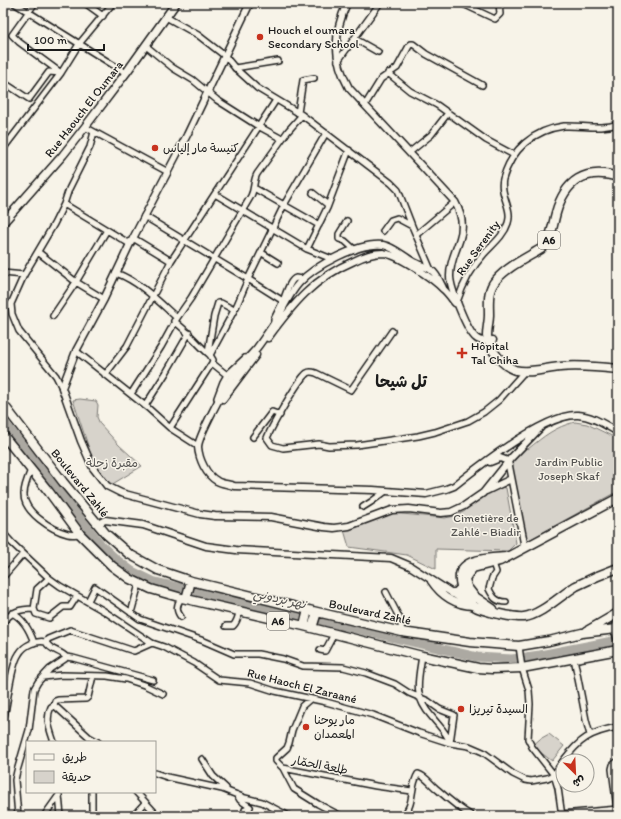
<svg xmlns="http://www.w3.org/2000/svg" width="621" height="819" font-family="Itim,'Playpen Sans Arabic',sans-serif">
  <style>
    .green { fill: #d7d3cb; stroke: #7a7874 }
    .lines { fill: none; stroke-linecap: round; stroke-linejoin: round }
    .river { stroke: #aca9a2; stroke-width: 9 }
    .minor-casing { stroke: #1c1c1c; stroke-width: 8 }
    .tertiary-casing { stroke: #1c1c1c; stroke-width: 9 }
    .secondary-casing { stroke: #1c1c1c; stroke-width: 10 }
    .trunk-casing { stroke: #1c1c1c; stroke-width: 11 }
    .minor { stroke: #f7f3e8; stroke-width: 5 }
    .tertiary { stroke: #f7f3e8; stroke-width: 6 }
    .secondary { stroke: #f7f3e8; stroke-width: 7 }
    .trunk { stroke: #f7f3e8; stroke-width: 8 }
    .poi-dot { fill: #c8321e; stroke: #f7f3e8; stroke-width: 1.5 }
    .labels { text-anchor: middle; stroke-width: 3; stroke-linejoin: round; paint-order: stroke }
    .shield { fill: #f7f3e8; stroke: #5e5c59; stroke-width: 1 }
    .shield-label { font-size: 11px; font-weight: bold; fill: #1c1c1c }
    .poi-label { font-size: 12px; fill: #1c1c1c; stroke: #f7f3e8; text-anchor: start }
    .street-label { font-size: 12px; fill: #1c1c1c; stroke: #f7f3e8 }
    .park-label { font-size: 12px; fill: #545351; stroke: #f7f3e8 }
    .water-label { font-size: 13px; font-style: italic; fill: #565452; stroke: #f7f3e8 }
    .district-label { font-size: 16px; font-weight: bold; fill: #1c1c1c; stroke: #f7f3e8 }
  </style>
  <rect width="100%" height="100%" fill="#f7f3e8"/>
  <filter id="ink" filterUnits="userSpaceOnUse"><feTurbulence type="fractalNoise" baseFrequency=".025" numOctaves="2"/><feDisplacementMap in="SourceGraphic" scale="8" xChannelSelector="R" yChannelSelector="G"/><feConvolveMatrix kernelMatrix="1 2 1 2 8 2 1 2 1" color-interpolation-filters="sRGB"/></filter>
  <g filter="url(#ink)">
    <path class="green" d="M80,399L96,401L98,405L97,417L100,424L119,445L142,466L111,485L102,478L95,467L73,400Z
      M575,422L587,424L618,439V491L527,541L524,539L508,466L525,446L528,449C544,436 555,427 575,422Z
      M500,487L506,488L516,543L508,551L436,549V569L407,555L349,547L344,530L391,513L445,518L455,516L465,511L473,503Z
      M549,734L564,746L552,761L532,746L540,739Z"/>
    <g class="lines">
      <path class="river" d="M3,421L102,546L116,559L132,571L155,582L477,657L512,659L540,655L618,640"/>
      <defs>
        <path id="minor" d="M14,3L126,73
          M35,3L12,35L19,42L61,73
          M85,3L103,16
          M461,3L495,19L500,14L499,3
          M166,17L198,35L225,56L235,68L257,88L302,115L391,183L398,190L412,226L431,270
          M355,39L378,52
          M146,46L173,68L193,80L217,100L258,126L282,139
          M338,61L380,3
          M235,68L278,61
          M388,73L410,91L437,105L486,140L514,155
          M3,82L29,99L49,72L60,73
          M365,105L381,79L397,68L409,46L411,44H413L426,54L482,85
          M298,113L303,80L314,78
          M85,127L168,172
          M3,135L4,136
          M3,149L61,73L79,44L113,3
          M410,152L431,135L448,113
          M254,188L319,225
          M313,193L328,205
          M215,194L307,249L332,259
          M64,204L130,244
          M144,216L248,279L237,305L210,355L213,360L212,363L170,428
          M347,221L339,234V239L345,241L355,250
          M383,231L391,220L397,218L412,226
          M416,235L455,202
          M133,238L171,261
          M307,249L327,208L349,150
          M38,252L76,282L104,299
          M262,253L278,263
          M3,273L24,275
          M116,273C140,282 158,301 177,318L191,298L251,196C255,188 253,181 257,174L288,131L302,115
          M283,301C285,296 290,279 296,278C297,278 302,279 303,279
          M457,302C463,284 471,268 484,254C492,245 504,236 508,223C513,208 499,194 503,179C511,150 533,130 564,126C582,125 600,130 618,124
          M53,316L76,282L107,230
          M174,321C188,331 197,344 210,355
          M274,323V319L283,301L248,279L284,205L326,133
          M392,331L351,390L316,373C313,372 310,371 307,373C298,380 272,426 267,438L272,445L283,448L319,444L329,446L357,445L418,436L435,432L468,421L484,412L499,400L524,372
          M76,351L148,408L170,428L198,446
          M208,352L214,316L218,303H221L234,310
          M212,363L227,375L223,382L217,398
          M105,375L127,346L171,261L276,100
          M227,375L245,358
          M62,388L56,376L19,331L12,314L11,304L24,275L54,224L64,204L69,189L90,147L94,132
          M131,394L161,347L177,318
          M145,406L166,373L189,333
          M253,437L272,412L280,415
          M31,470C28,477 24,486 24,494C23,512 52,530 68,534C72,535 77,534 80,534
          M363,507L371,502L386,491
          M3,533L12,543L49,578L60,586L104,611L152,643L164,647L194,663L219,680L250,683L275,691L326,702L373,715L419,733L450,743L469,746L483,752L513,774L525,780L531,781L547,778L554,775L563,761
          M493,563L496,572L492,578L489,589C493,597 496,602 506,602
          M3,577L23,554
          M386,592L400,619L402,632
          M88,601L95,587L140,619L204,641L234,654H258L283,659L303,666L343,667L366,673L395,684L409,693L428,701L439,709L454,715L450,743
          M34,609L36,614L49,618L63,607H70L77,596
          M12,613C24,619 30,631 34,643
          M131,613L139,584
          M181,617C176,611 176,604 182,598
          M3,623C11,611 21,609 34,609L37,589L49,578
          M226,626H233C237,622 238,618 239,612
          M519,646L522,668L529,690L530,704L528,739L532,747L554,775L558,788L562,816
          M320,650L325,651L334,634
          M422,656C418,682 413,696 432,717C439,726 446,732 450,742
          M66,657L73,658L153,680
          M574,658L586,720L590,735
          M43,677L62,675L107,676L126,679L144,685L163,694
          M310,699L302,706L292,730L289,743L287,748L276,758V761L283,768L376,786L412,791
          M54,705L55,701L58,700L86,699L88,697L93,676
          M3,721C8,704 10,667 19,654C24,645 36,640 46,642
          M54,742C50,730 45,719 51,707L54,705L89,737L98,742
          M202,759L213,776L226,788
          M563,761C580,739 590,732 618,727
          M283,768L294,789L318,804L341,816
          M155,773L167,777L222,789L245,798L262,802L289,816
          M136,792L158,816
          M59,795L61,816
          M237,795L240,800L250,807L248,810H245
          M617,809L612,769L613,765L618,761
          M562,814L618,809
          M18,816L15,780L17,771L29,730L34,689L38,682L50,669L65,659L66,657C60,650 50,651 46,642L48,639L70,630L134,651L152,643
          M44,816L59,795V792
          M92,816V792
          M133,816L145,803
          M404,816C406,812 409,808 410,804C413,794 412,783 418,774C426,776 431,785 438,790C448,799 460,809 472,816"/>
        <path id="tertiary" d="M250,3L187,135L130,244L104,299L76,351L62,388L81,441L93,468L107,486L121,493L200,514L215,516L271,517L324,527L334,528L349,526L392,510L409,509L441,513L451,512L464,506L483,493L511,458L541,427
          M347,3C333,34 333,59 349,88L455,202C461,213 464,226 460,238C456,252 450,260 450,276C450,288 467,331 476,338C480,342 489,341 493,340
          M443,288C440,282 437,274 431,270C426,266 418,265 412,261C403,256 394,247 383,245C359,242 314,266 299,283C289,294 284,307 277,319C270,329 263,340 256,349C248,358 239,367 232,377C225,387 198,437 198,447C199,459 206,475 217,481C222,484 229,484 234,486L373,490L426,494L446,489L454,486C479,466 547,413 578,415C593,416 605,425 618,432
          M268,338C293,304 314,278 354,261C362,257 374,253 383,253C397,254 434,279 443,289C448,293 451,298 455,303
          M223,399L256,355
          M490,462L500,458L508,461L525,548
          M486,491L511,479
          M98,524L105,520L143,525L206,546L236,550L391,558L410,566L463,600L470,599
          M431,581C441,596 456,606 474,606"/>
        <path id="secondary" d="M3,223L63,155L85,127L126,73L176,3"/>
        <path id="trunk" d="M618,177C585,167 565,181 556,213C552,227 552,239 541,249C526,258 507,267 496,280C487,290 489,302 489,315C489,322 487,328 487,336C489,349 503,366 515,370C530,374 546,368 560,367C579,365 599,367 618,369
          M3,404L63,482L106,534L129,554L158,570L191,581L317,612L402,632L470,642L519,646L549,641L582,633L616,629
          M3,435L49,492L80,534L112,566L130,579L151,589L182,598L304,626L422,656L478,668L492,669L522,668L618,650
          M506,557C488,558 453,558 461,586C462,592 468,602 474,606C481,611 515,618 524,617C541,615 561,595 576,586C590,579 604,573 618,568
          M453,593H456L461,588
          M186,599L191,581
          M493,609L474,596L467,587L465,579L468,574L473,568L500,561L618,498
          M618,622L616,629L618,638
          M304,626L308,610
          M312,628L317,612
          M587,631L618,613"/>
      </defs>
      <use href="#minor" class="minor-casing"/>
      <use href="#tertiary" class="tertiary-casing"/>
      <use href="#secondary" class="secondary-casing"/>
      <use href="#trunk" class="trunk-casing"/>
      <use href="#minor" class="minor"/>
      <use href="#tertiary" class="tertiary"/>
      <use href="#secondary" class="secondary"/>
      <use href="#trunk" class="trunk"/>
    </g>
  </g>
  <g class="poi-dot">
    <circle cx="260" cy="37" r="4"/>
    <circle cx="155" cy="148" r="4"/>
    <path d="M460 347h4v4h4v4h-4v4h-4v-4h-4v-4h4z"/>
    <circle cx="461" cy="709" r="4"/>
    <circle cx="306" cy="727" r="4"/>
  </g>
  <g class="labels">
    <g class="shield">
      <rect x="538" y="231" width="22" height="18" rx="3"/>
      <rect x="267" y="612" width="22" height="18" rx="3"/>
    </g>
    <g class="shield-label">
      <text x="549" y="244">A6</text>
      <text x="278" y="625">A6</text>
    </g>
    <g class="poi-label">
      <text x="268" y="34">Houch el oumara<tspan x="268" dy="14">Secondary School</tspan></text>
      <text x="163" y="152">كنيسة مار إلياس</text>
      <text x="471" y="350">Hôpital<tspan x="471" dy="14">Tal Chiha</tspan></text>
      <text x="469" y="713">السيدة تيريزا</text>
      <text x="314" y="724">مار يوحنا<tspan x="314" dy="14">المعمدان</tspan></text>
    </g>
    <g class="street-label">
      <text transform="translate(84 109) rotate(-52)" y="4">Rue Haouch El Oumara</text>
      <text transform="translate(478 248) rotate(-54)" y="4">Rue Serenity</text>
      <text transform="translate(80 483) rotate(51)" y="4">Boulevard Zahlé</text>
      <text transform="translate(370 612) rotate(12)" y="4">Boulevard Zahlé</text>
      <text transform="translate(302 686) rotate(14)" y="4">Rue Haoch El Zaraané</text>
      <text transform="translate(320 765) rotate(11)" y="4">طلعة الحمّار</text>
    </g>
    <g class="park-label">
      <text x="569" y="466">Jardin Public<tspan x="569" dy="14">Joseph Skaf</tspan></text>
      <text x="112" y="467">مقبرة زحلة</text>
      <text x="486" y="522">Cimetière de<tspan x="486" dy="14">Zahlé - Biadir</tspan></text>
    </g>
    <g class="water-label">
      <text transform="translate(280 598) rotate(13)" y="5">نهر بردوني</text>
    </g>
    <g class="district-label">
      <text x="401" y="387">تل شيحا</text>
    </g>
  </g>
  <rect width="621" height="819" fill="none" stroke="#f7f3e8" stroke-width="16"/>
  <rect x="8" y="8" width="605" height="803" fill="none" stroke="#1c1c1c" stroke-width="1.5" filter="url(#ink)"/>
  <rect x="26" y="741" width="130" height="52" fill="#f7f3e8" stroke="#9f9d96"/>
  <rect x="34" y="754" width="20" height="6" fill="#f7f3e8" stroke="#9f9d96"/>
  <text x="62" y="761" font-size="12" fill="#1c1c1c">طريق</text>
  <rect x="34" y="771" width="20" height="12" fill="#d7d3cb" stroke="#9f9d96"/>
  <text x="62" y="781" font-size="12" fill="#1c1c1c">حديقة</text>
  <g transform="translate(575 773) rotate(156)"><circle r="19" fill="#f7f3e8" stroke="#9f9d96"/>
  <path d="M0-3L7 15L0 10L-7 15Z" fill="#c8321e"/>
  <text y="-6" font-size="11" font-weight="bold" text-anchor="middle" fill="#1c1c1c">ش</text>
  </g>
  <path d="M28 44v6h76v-6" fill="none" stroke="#1c1c1c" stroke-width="2"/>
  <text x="34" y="44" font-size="12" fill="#1c1c1c" stroke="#f7f3e8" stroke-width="3" paint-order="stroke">100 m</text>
</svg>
